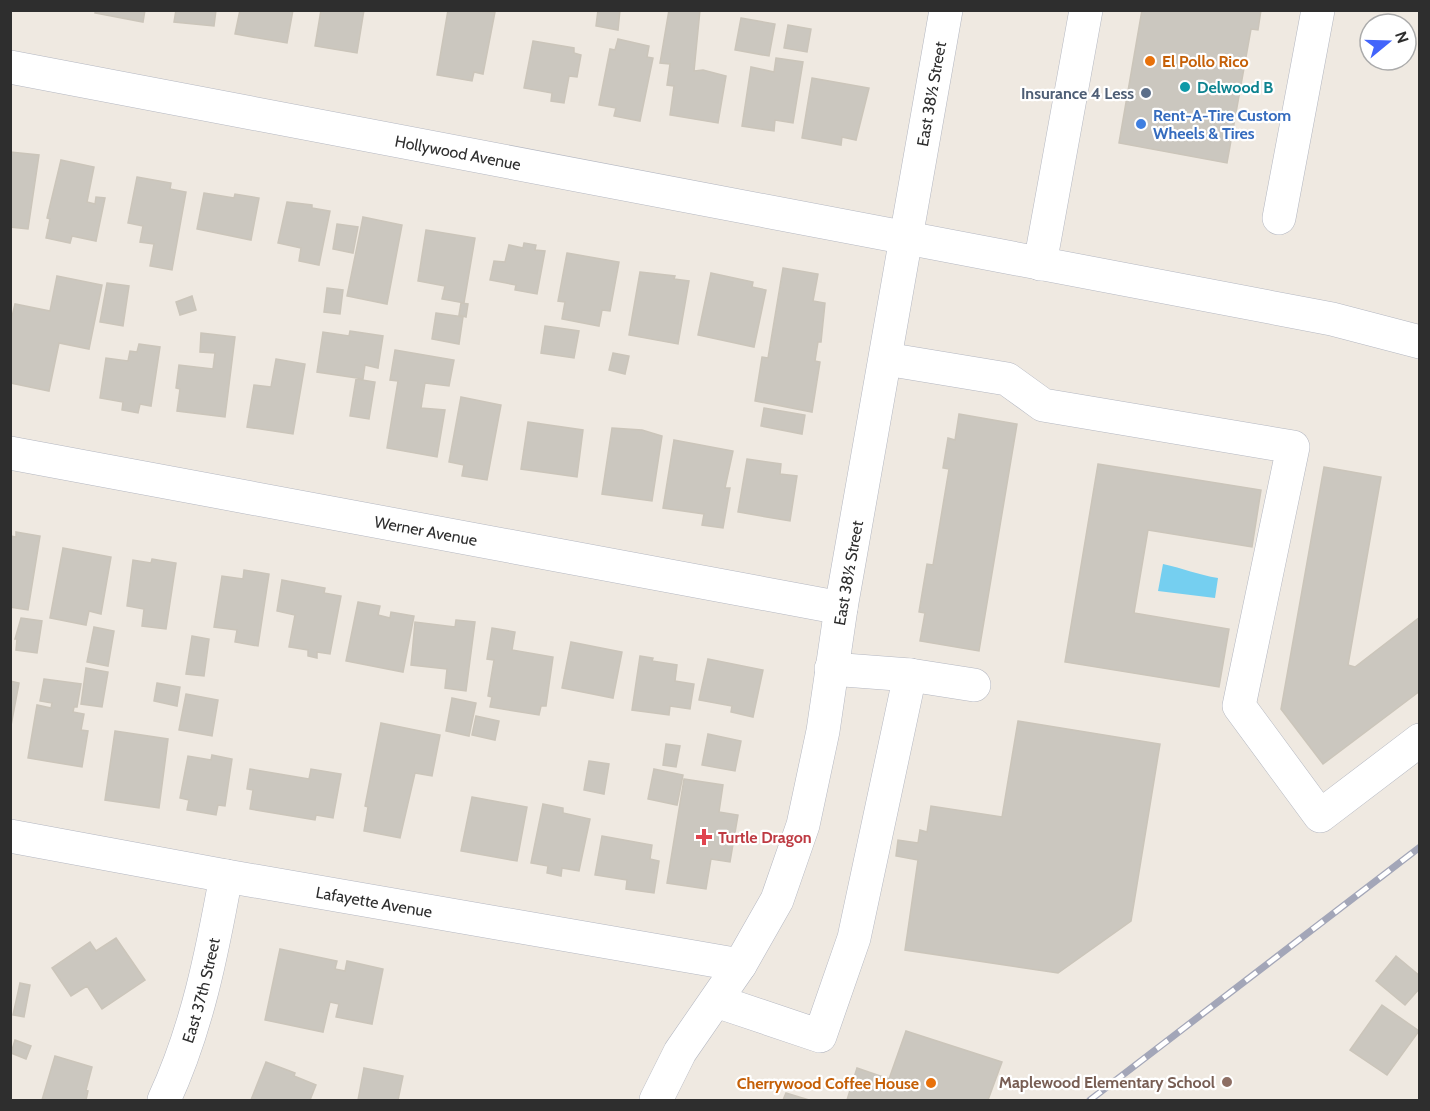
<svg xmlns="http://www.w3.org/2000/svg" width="1430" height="1111" font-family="Cabin,sans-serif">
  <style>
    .water { fill: #75cff0 }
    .building { fill: #cbc7bf; stroke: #cbc5ba; stroke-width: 1.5 }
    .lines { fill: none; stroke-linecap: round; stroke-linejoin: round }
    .minor-casing { stroke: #b4b7c1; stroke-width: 34 }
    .minor { stroke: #fff; stroke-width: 33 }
    .rail-casing { stroke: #a3a6b8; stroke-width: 7 }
    .rail { stroke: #fff; stroke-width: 4.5; stroke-dasharray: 14; stroke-linecap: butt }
    .food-dot { fill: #e8710a; stroke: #fff; stroke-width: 2 }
    .culture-dot { fill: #0f9aa8; stroke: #fff; stroke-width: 2 }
    .service-dot { fill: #5c6f8a; stroke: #fff; stroke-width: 2 }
    .shop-dot { fill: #3f7fe0; stroke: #fff; stroke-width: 2 }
    .health-dot { fill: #e0444e; stroke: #fff; stroke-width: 2 }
    .education-dot { fill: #8d6e63; stroke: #fff; stroke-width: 2 }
    .labels { text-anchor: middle; stroke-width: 4.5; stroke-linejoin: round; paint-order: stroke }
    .food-label { font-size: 16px; font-weight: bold; fill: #c56008; stroke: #fff; text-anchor: start }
    .culture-label { font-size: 16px; font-weight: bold; fill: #0d838f; stroke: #fff; text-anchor: start }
    .service-label { font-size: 16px; font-weight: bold; fill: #4e5e75; stroke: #fff; text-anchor: end }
    .street-label { font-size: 16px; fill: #2e2e2e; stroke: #fff }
    .shop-label { font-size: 16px; font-weight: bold; fill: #366cbe; stroke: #fff; text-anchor: start }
    .health-label { font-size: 16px; font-weight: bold; fill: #be3a42; stroke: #fff; text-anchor: start }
    .education-label { font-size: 16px; font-weight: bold; fill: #785e54; stroke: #fff; text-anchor: end }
  </style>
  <rect width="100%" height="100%" fill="#efe9e1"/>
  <path class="water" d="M1163,564C1183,568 1198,575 1218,578L1215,598L1158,591Z"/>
  <path class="building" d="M96,10H145L143,22L95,13Z
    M176,10H216L214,26L174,22Z
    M240,10H293L287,43L235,34Z
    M321,10H364L357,53L315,46Z
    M448,10L495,12L483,74L474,72L472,81L437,75Z
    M598,10H620L618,30L596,26Z
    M669,10H700L694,71L703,70L726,76L718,123L670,115L674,86L667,85L670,64L660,63Z
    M1142,10H1261L1258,30L1251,29L1227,163L1119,143Z
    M741,18L775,24L769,56L735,50Z
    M788,25L811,29L807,52L784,48Z
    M618,39L649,46L647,57L653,58L640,121L614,116L616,108L599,105L610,49L615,50Z
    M533,41L574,48V53L581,55L577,77L569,76L564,103L551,101L552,93L524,88Z
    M776,58L803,62L793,123L775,120L774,131L742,126L751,67L774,72Z
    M812,78L869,88L856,140L842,137L841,145L802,138Z
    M10,152L39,155L28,229L10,227Z
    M61,160L94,167L87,202L95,204L96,197L105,198L96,241L72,236L70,243L46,238L50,219L47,218Z
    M137,177L171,183L170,189L186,192L172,270L150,266L154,244L140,242L143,226L128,223Z
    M204,193L234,198L235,194L259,198L251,240L197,229Z
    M287,202L312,205V208L330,211L319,265L299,261L301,248L278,243Z
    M363,217L402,225L387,304L347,296Z
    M337,224L358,227L353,253L333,249Z
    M426,230L475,238L464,303L442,299L445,286L418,281Z
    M524,243L536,245L535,250L545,251L537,294L515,290L516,285L490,280L494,261L505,262L509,245L523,248Z
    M567,253L619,262L610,311L602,310L599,326L562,319L565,302L558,301Z
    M783,268L818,274L813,301L825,303L821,342H818L815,361L820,362L812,412L755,401L762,357L768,358Z
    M640,272L675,276L674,279L689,281L678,344L629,335Z
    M711,273L753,282L752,287L766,290L754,347L698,335Z
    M57,276L102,285L89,349L59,343L49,391L10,383V325L15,304L50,311Z
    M107,283L129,286L123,326L100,322Z
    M327,288L343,290L340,314L324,312Z
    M192,296L196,310L180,315L176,302Z
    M461,303L468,304L466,317L459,315Z
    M436,313L463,317L459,344L432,339Z
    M545,326L579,331L574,358L541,353Z
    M350,331L383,336L378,368L365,365L363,379L317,372L323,332L349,336Z
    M201,333L235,337L225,417L177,411L180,389L176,388L179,365L213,369L215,353L200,352Z
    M139,344L160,347L151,406L140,404L138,413L122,410L123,402L100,398L106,358L128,361L130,351L137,352Z
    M395,350L454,360L449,386L425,383L421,408L445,410L437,457L387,448L398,381L390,380Z
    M613,353L629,356L625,374L609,370Z
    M276,359L305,364L293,434L247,427L254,385L271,387Z
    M356,379L375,382L369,419L350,416Z
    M461,397L501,405L487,480L462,476L464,465L449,462Z
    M764,408L805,415L802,434L761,426Z
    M959,414L1017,424L979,651L920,641L925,613L919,612L927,564L933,565L949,469L943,468L948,438L955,440Z
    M528,422L583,430L577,477L521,469Z
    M612,428L642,430L662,436L652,501L602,494Z
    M674,440L733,451L725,488H730L723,528L702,525L704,514L663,508Z
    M747,459L781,464L780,474L797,476L790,521L738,512Z
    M1098,464L1261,490L1252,547L1148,530L1134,613L1229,629L1219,687L1065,662Z
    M1324,467L1381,477L1348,665L1355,667L1420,617V691L1323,764L1281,709Z
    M16,532L40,536L28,610L10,607V536L16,537Z
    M63,548L111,557L101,614L89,611L86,625L50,618Z
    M152,559L176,563L166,629L142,626L144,609L127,606L133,560L151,563Z
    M244,570L269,574L258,646L235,642L237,630L214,627L222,576L243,579Z
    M282,580L325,588L324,593L341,596L330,654L317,652V658L308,656V650L289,647L295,615L277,611Z
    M358,602L380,606L378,615L390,618L391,612L414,616L403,672L346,661Z
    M21,618L42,621L37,653L16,650L17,639H15Z
    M456,620L475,622L466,691L445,688L447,669L411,665L415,622L455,627Z
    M94,627L114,631L108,666L87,662Z
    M492,628L515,632L512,650L553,657L546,706H541L539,715L490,707L492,697L488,696L494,660L487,659Z
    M192,636L209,639L204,676L186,674Z
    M571,642L622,652L613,698L562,688Z
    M640,656L653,658L652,661L677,665L675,681L694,684L690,709L670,706L669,715L632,710Z
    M708,659L763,670L753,717L731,712L732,706L699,700Z
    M86,668L108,672L102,707L81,704Z
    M44,679L81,684L77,707H74L73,712L84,714L81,730L88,731L82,767L28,758L37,705L51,708L52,703L40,701Z
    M10,681L19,683L10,731Z
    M157,683L180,687L177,706L154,701Z
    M186,694L218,700L212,736L179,730Z
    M452,698L476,703L469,736L446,731Z
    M476,716L499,721L495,740L472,735Z
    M1018,721L1160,744L1131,921L1058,973L905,950L918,860L896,856L898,840L918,843L920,830L927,832L931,806L1002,817Z
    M381,723L440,735L432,776L415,773L400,838L364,831L368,807L365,806Z
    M115,731L168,739L159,808L105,800Z
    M708,734L741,741L735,771L702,765Z
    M666,744L680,746L676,767L663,765Z
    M212,755L232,759L225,806L218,805L216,815L187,810L189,800L180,798L188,756L211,760Z
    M589,761L609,764L604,794L584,790Z
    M250,769L309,779L311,769L341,774L333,818L316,815L315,820L250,809L253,790L247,789Z
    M654,769L683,775L677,805L648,799Z
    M684,779L723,785L719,812L738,815L730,862L711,859L706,889L667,883Z
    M472,797L527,807L517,861L461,851Z
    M543,804L563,808V813L590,819L579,871L562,868L561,876L547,873L548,866L531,863Z
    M602,836L652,845L650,859L659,861L654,893L626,889L627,880L595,875Z
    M116,938L145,980L102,1009L87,986L71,996L52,968L90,942L96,951Z
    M280,949L337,961L335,969L345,971L347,961L383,969L372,1024L336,1017L339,1004L330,1002L323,1032L265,1020Z
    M1396,956L1420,976V988L1405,1005L1376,981Z
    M20,983L30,985L24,1017L13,1015Z
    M1382,1005L1419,1031L1387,1075L1350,1050Z
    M906,1031L1002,1062L988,1100H847L857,1068L889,1079Z
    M15,1040L31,1046L26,1059L11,1053Z
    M55,1056L92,1067L86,1090L88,1091L86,1100H42Z
    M266,1062L295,1073L294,1076L316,1085L310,1100H251Z
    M364,1068L403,1076L398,1100H358Z
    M786,1093L809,1100H783Z"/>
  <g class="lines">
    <defs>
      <g id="minor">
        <path id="s1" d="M10,67L1332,319L1420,342"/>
        <path d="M1279,218L1318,10"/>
        <path d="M1040,264L1086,10"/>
        <path d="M886,359L1007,379L1043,405L1293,447L1239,706L1320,816L1420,740"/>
        <path id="s2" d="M10,453L841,608"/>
        <path d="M831,669L910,675L974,685"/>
        <path id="s3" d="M10,836L226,876L740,965"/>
        <path d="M716,1001L820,1036L854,938L910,675"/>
        <path id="s4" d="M164,1100C197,1029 212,953 226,876"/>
        <path d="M656,1100L680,1052L740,965L777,900L803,825L823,731L841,608L946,10"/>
      </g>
    </defs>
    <use href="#minor" class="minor-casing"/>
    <use href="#minor" class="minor"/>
    <defs>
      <path id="rail" d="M1090,1100L1420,847"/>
    </defs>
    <use href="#rail" class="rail-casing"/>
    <use href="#rail" class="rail"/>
  </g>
  <g class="food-dot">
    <circle cx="1150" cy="61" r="6"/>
    <circle cx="931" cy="1083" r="6"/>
  </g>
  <circle class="culture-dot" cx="1185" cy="87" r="6"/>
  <circle class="service-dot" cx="1146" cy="93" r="6"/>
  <circle class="shop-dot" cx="1141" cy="124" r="6"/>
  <path class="health-dot" d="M701 828h6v6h6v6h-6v6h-6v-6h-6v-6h6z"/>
  <circle class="education-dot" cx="1227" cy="1082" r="6"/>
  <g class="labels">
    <g class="food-label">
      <text x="1162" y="67">El Pollo Rico</text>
      <text x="919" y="1089" text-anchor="end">Cherrywood Coffee House</text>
    </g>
    <g class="culture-label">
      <text x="1197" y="93">Delwood B</text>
    </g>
    <g class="service-label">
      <text x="1134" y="99">Insurance 4 Less</text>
    </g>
    <g class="street-label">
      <text transform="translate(931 94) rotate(-80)" y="6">East 38½ Street</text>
      <text dy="6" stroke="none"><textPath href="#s1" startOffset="456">Hollywood Avenue</textPath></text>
      <text dy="6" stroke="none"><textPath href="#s2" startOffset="423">Werner Avenue</textPath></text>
      <text transform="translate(848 573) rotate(-80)" y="6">East 38½ Street</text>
      <text dy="6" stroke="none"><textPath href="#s3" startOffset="370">Lafayette Avenue</textPath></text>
      <text dy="6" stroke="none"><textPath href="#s4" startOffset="116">East 37th Street</textPath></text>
    </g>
    <g class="shop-label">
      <text x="1153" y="121">Rent-A-Tire Custom<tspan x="1153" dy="18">Wheels &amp; Tires</tspan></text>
    </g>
    <g class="health-label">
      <text x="718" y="843">Turtle Dragon</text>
    </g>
    <g class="education-label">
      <text x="1215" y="1088">Maplewood Elementary School</text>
    </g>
  </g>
  <rect width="1430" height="1111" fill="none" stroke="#2e2e2e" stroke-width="24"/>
  <g transform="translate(1388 42) rotate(71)"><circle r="28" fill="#ffffff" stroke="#ababab" stroke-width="1.5"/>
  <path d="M0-4.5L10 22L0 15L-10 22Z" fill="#4264fb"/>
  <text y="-9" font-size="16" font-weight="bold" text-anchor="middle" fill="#2e2e2e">N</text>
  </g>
</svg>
